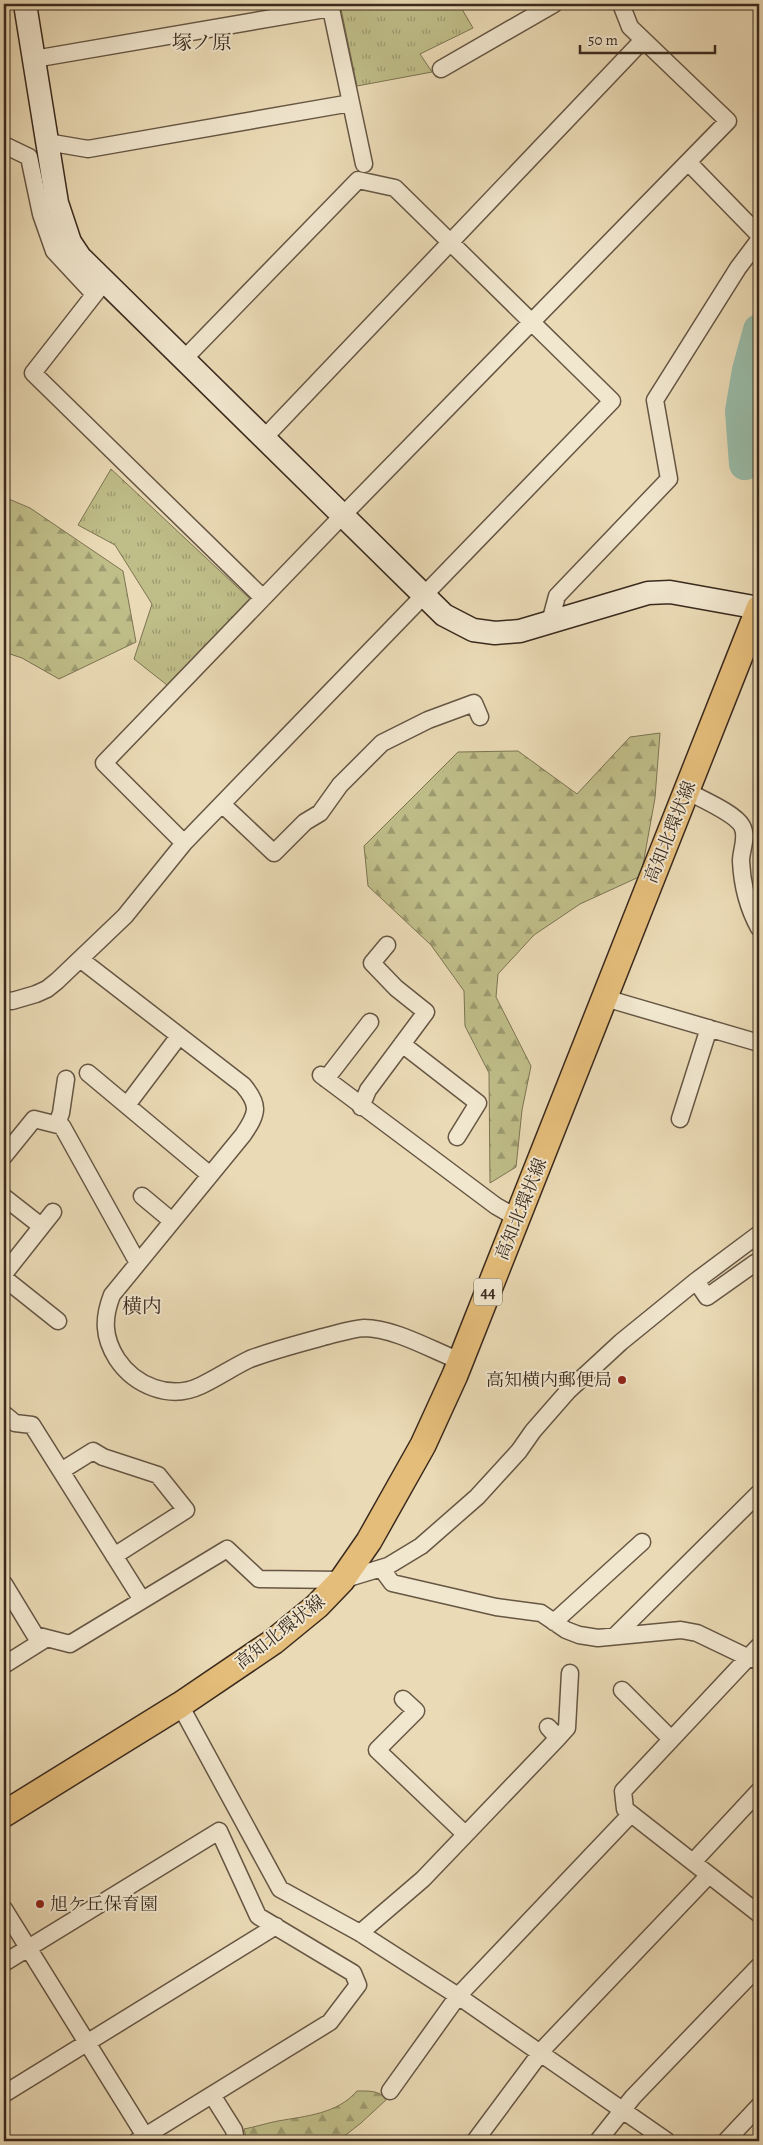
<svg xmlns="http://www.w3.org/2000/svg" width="763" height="2145" font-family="Alegreya,'Noto Serif JP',serif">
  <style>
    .forest { fill: url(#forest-firs); stroke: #7c7453 }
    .park { fill: url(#park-tufts); stroke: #7c7453 }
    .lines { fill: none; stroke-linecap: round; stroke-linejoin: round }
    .river { stroke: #99bba8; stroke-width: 32 }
    .street-casing { stroke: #665644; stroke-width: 19 }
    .secondary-casing { stroke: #3a2a1e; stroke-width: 25 }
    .primary-casing { stroke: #3a2a1e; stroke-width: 28 }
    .street { stroke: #f1e7cf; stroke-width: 16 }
    .secondary { stroke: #f1e7cf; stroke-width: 22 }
    .primary { stroke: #e5bd7a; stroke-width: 25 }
    .poi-dot { fill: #8f2418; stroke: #f1e7cf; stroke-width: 2 }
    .labels { text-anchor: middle; stroke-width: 4; stroke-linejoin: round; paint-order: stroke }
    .shield { fill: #f1e7cf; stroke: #716353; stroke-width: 1 }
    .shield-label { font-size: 16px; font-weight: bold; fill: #3a2a1e }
    .street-label { font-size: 18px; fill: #3a2a1e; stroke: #f1e7cf }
    .poi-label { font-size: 18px; fill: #3a2a1e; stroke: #f1e7cf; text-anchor: end }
    .quarter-label { font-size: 20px; fill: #3a2a1e; stroke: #f1e7cf }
  </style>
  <defs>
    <pattern id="forest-firs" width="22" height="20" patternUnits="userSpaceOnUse" patternTransform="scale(1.25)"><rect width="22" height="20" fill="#bfbd88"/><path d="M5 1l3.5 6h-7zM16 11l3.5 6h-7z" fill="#9c9a6f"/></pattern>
    <pattern id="park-tufts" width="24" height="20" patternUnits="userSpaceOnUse" patternTransform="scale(1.25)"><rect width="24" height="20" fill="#bfbd88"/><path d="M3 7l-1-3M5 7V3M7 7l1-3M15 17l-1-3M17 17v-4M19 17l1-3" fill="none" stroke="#9c9a6f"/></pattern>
  </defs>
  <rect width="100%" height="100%" fill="#eadab5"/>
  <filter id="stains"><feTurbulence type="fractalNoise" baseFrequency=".004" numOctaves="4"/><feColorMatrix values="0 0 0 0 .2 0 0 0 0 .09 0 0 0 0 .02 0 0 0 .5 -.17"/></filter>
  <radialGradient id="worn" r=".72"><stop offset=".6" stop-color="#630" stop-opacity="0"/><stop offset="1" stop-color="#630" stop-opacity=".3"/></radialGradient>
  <path class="forest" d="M4,497L30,508L123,571L136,642L59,679L22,658L4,652Z
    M660,733L655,798L641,876L580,904L534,935L498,974L496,997L531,1066L522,1110L516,1167L490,1183L489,1073L465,1026L464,991L431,945L368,886L364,846L458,752L518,751L577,794L630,737Z
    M357,2091C368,2091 378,2090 387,2099L361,2123L338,2141H247L244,2129C255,2127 267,2123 278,2121C306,2116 337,2114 357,2091Z"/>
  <path class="park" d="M340,4H459L473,28L420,54L432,72L357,86Z
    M111,469L250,599L167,685L134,659L152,604L115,545L78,525Z"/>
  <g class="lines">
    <path class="river" d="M745,464L741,411L748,370L759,330"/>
    <defs>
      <path id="street" d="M330,4L364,164
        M34,59L331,8
        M441,69L554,4
        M47,142L88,149L351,103
        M4,145L29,157L41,214L54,251L94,294
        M688,162L759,235
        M105,281L33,373L263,598
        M264,438L643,40
        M550,622L557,596L669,479L655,400L738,268L759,240
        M687,791C701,799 735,813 742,826C748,837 741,850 741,861C742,883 748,908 759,928
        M222,804L274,853L305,822L320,813L340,785L382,743L428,720L474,703L480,717
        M184,843L104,763L343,515L728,121L630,27L621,4
        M80,959L243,1085C260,1105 258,1113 243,1135L112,1295C103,1318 103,1337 117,1359C135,1386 170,1400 200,1386C217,1378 233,1367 250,1359C274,1350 298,1344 323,1337C336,1334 350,1329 364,1328C394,1328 432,1350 460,1361
        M605,998L759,1043
        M4,1000L12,1001L36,994L47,989L57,981L125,916L184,843L612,401L395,188L358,180L184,359
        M402,1044L478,1103L457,1137
        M88,1073L210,1175
        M321,1075L496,1206L517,1218
        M326,1079L370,1022
        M127,1105L179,1036
        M361,1107L368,1090L426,1012L396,988L372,963L387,945
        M680,1119L709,1028
        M57,1124L61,1113L66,1079
        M4,1156L34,1119L62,1126L138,1263
        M142,1196L172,1221
        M4,1197L41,1226
        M4,1274L53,1212
        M4,1278L58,1321
        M696,1281L707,1297L755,1263L759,1266
        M4,1414L15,1423L32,1425L142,1600
        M61,1471L93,1451L103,1457L158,1475L186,1510L114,1556
        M381,1568L392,1583L496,1607L541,1613L566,1630L579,1635L598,1638L681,1630L697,1633L747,1657L759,1661
        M4,1584L35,1635L70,1644L227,1549L259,1579L342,1580L388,1566L421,1546L477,1497L519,1451L533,1431L568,1391L621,1342L696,1281L759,1234
        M554,1622L642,1542
        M615,1636L759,1493
        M759,1646L623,1791L625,1809L759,1914
        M4,1665L47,1638
        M622,1690L671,1739
        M403,1699L416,1711L377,1750L465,1834
        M180,1705L280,1889L360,1933L458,1996L667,2141
        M558,1738L567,1728L570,1673
        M693,1862L759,1791
        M4,1909L145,2136
        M360,1933L423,1879L558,1738L548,1727
        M4,1963L219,1831L258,1916L353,1973L358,1985L330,2022L137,2141
        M390,2091L458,1996L631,1814
        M4,2094L276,1926
        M212,2095L234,2130L236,2141
        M475,2141L545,2047L709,1875
        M598,2141L633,2097L759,1966
        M726,2141L759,2106"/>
      <path id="secondary" d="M25,4L57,203L70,242L80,257L444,615L473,630L495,633L520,631L648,593L670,592L759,608"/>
      <path id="primary" d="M4,1814L180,1705L273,1642L317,1606L342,1580L369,1541L423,1445L455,1375L759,608"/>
    </defs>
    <use href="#street" class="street-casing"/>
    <use href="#secondary" class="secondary-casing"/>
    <use href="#primary" class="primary-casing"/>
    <use href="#street" class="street"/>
    <use href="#secondary" class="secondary"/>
    <use href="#primary" class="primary"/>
  </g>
  <g class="poi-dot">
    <circle cx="622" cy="1380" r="5"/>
    <circle cx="40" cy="1904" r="5"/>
  </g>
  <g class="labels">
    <rect class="shield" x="474" y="1278.5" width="28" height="27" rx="4"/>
    <g class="shield-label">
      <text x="488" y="1298">44</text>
    </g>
    <g class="street-label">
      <text transform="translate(670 832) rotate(-68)" y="6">高知北環状線</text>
      <text transform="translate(521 1209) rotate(-68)" y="6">高知北環状線</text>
      <text transform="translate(280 1632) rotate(-38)" y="6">高知北環状線</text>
    </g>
    <g class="poi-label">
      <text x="612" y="1386">高知横内郵便局</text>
      <text x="50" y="1910" text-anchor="start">旭ケ丘保育園</text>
    </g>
    <g class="quarter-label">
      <text x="202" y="49">塚ノ原</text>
      <text x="142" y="1313">横内</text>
    </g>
  </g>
  <rect width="763" height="2145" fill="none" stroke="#eadab5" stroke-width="20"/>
  <rect x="5" y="5" width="753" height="2135" fill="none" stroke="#3a2a1e" stroke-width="2.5"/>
  <rect x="10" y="10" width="743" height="2125" fill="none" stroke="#3a2a1e"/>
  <path d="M580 45v8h135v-8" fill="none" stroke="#3a2a1e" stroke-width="2.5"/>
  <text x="588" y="45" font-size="15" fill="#3a2a1e" stroke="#f1e7cf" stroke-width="4" paint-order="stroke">50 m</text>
  <rect width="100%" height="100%" filter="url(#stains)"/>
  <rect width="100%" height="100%" fill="url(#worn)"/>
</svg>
